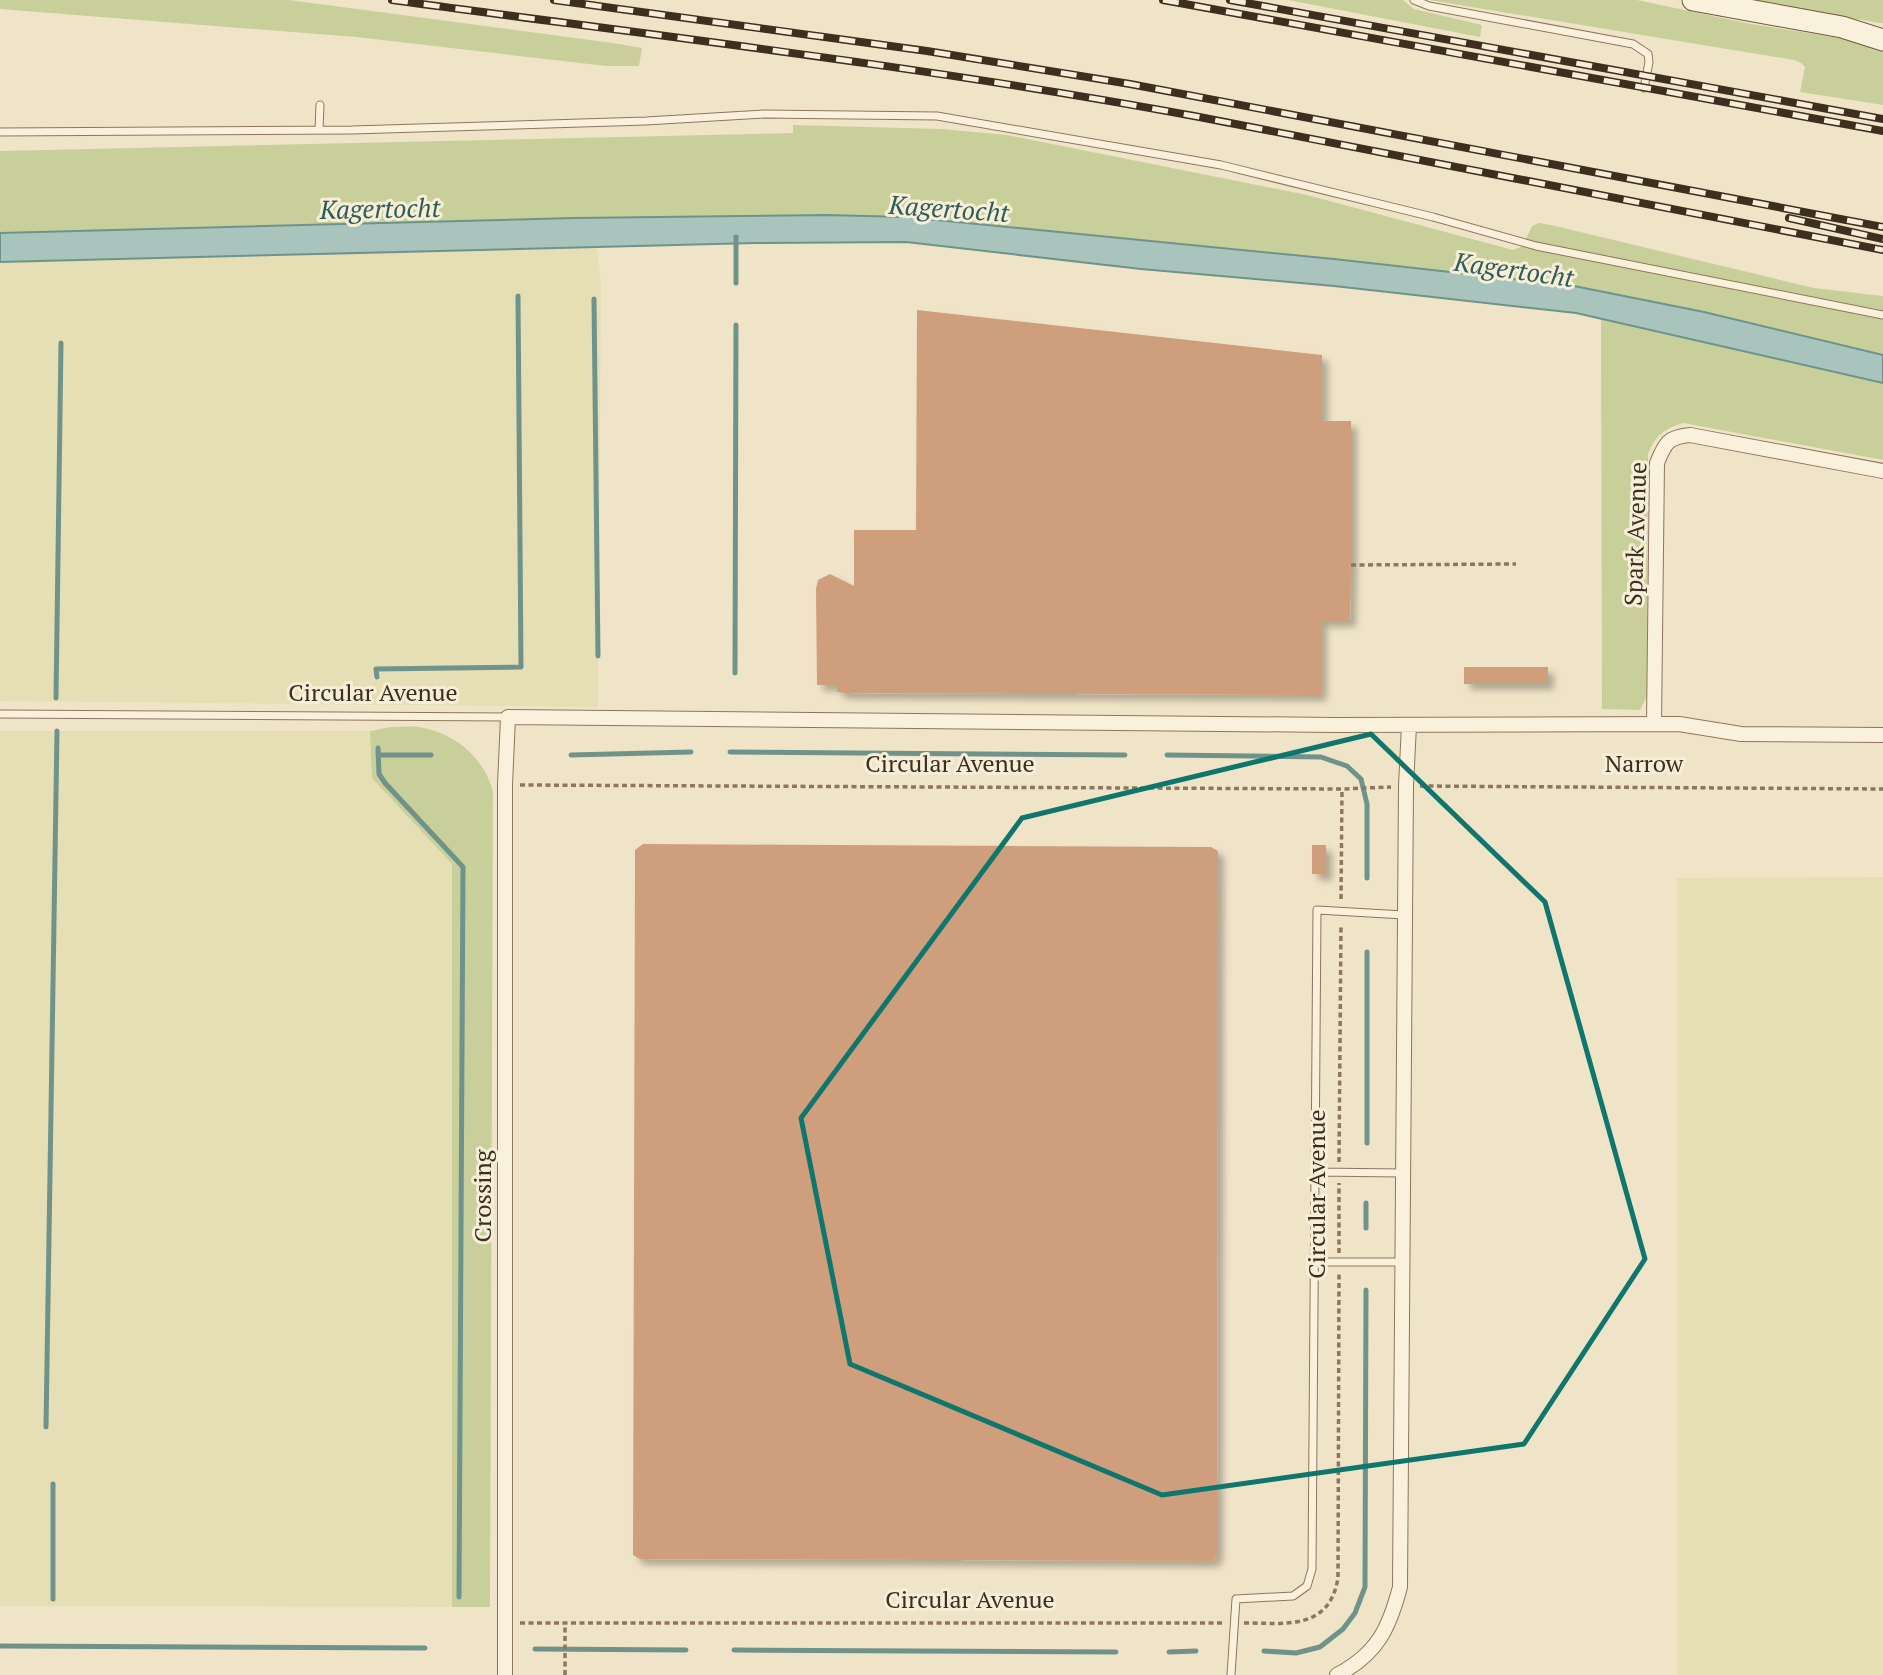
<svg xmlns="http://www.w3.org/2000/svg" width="1883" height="1675" font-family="'PT Serif',serif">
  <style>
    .farmland { fill: #e6deb5 }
    .green { fill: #c9cf9b }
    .water { fill: #a9c4bc; stroke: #6f938a; stroke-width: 2 }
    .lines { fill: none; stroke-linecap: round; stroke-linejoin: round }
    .stream { stroke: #6f938a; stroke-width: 5 }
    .building { fill: #cf9f7d; filter: url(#shadow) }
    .lane-casing { stroke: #8d765c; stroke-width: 9 }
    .street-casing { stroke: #8d765c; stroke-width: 16 }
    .secondary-casing { stroke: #6f573f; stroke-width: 23 }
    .path { stroke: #8d765c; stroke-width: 3.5; stroke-dasharray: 5 3.5; stroke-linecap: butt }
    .lane { stroke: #faf1dc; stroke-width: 7 }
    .street { stroke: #faf1dc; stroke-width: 14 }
    .secondary { stroke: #faf1dc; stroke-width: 21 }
    .rail-casing { stroke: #3d2e20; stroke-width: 8 }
    .rail { stroke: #f7eed8; stroke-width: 5; stroke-dasharray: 16; stroke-linecap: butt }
    .marked { fill: none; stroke: #0f766e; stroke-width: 5; stroke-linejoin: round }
    .labels { text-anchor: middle; stroke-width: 6; stroke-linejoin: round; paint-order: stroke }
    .street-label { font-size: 24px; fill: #3d2e20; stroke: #f7eed8 }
    .water-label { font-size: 26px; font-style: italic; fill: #2f5d5a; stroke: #f7eed8 }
  </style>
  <defs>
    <filter id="shadow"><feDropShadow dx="6" dy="6" stdDeviation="3.5" flood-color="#0004"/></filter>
  </defs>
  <rect width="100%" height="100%" fill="#f0e4c8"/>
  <path class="farmland" d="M597,247L601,283L598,707L0,701V262Z
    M0,731H370L373,779L452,864V1607L0,1606Z
    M1883,877V1675H1677V878Z"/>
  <path class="green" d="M0,0H289L613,43L642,48L639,66H606L356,37L0,9Z
    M1288,0H1403L1414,9L1482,25L1480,37Z
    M1429,0H1637L1746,23L1883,45V105L1800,92L1805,67L1801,63L1794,60Z
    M1748,0H1883V23H1879Z
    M793,125L942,129L1007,135L1307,195L1513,250L1523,246L1532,226L1539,223L1551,225L1814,288L1883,296V355L1780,330L1574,286L1334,259L905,217L697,216L0,233V151L793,133Z
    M1601,318L1883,383V460L1683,423C1665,428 1655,436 1648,454L1647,696L1640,710L1602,709Z
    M391,727C400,727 410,726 419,727C455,733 484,757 493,792L490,1607H452V864L372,778L370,731Z"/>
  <path class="water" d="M827,215L905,217L1334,259L1574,286L1704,312L1883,355V383L1576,313L1334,286L1141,269L906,242L755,243L0,262V233L575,218Z"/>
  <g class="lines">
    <path class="stream" d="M736,283V237
      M594,299L598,656
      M735,673L736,325
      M377,677L376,669L521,667L518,296
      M56,698L61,343
      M378,748L379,774L385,783L463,867L459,1597
      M730,752L1125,755
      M378,755H431
      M571,755L691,752
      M1167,755L1321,757L1347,766L1361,779L1367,804V878
      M1367,1143V952
      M1366,1203V1228
      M46,1427L57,731
      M53,1484V1599
      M0,1646L425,1648
      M535,1649L686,1650
      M734,1650L1116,1652
      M1264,1651L1296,1653L1320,1647L1343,1629L1355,1613L1365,1587L1366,1290
      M1169,1652L1196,1651"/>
  </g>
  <path class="building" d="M917,310L1322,355V421H1351V567L1350,621H1321V695L845,693L837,692V685H817L816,589L818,580L830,574L854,586V530H916Z
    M1464,667H1548V684H1464Z
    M643,844L1211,847L1218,851L1217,1500V1554L1213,1561L640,1559L633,1555L635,862V850Z
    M1312,845H1326V875L1312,874Z"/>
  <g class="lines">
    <defs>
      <path id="lane" d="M1414,0L1429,6L1633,44L1648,54L1649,62L1644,88
        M319,130L320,105
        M0,132L352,130L646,121L764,114L937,116L1221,165L1433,217L1536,246L1883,315
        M0,714L508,717
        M1315,1172L1403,1173
        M1314,1262H1402
        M1231,1675L1236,1599L1293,1596L1307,1586L1312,1569L1317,910L1404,915"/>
      <path id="street" d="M1654,724L1657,463C1665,443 1668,437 1690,435L1883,471
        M505,1675V785L508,717L1335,725L1679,724L1741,734L1883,735
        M1337,1675C1377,1654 1389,1629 1400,1587L1406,786L1409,725"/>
      <path id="secondary" d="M1693,0L1842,27L1883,40"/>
    </defs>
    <use href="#lane" class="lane-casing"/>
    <use href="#street" class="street-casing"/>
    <use href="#secondary" class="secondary-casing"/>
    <path class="path" d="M1351,565L1516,564
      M520,785L1342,789L1391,787
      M1420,786L1883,789
      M1341,899L1342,789
      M1339,1162L1341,924
      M1339,1253V1183
      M520,1623H1223
      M1244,1623C1286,1623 1329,1631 1338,1578L1339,1274
      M565,1675V1622"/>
    <use href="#lane" class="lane"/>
    <use href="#street" class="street"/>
    <use href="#secondary" class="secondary"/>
    <defs>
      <path id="rail" d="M392,0C659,36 928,67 1194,116L1883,250
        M554,0L927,51L1130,84L1883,227
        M1163,0L1883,131
        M1230,0L1883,119
        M1789,218L1883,239"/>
    </defs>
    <use href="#rail" class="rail-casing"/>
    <use href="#rail" class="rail"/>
  </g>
  <path class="marked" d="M1371,734L1545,902L1645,1259L1524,1444L1162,1495L850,1364L801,1118L1022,818Z"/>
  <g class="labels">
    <g class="street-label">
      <text transform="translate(1636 534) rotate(-88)" y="8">Spark Avenue</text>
      <text x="373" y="701">Circular Avenue</text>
      <text x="950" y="772">Circular Avenue</text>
      <text x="1644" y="772">Narrow</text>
      <text transform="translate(1317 1194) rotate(-90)" y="8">Circular Avenue</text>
      <text transform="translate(483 1196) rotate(-90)" y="8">Crossing</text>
      <text x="970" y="1608">Circular Avenue</text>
    </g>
    <g class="water-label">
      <text transform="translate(380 209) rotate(-1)" y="9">Kagertocht</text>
      <text transform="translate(949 209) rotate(4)" y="9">Kagertocht</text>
      <text transform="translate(1514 270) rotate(8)" y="9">Kagertocht</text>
    </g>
  </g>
</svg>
